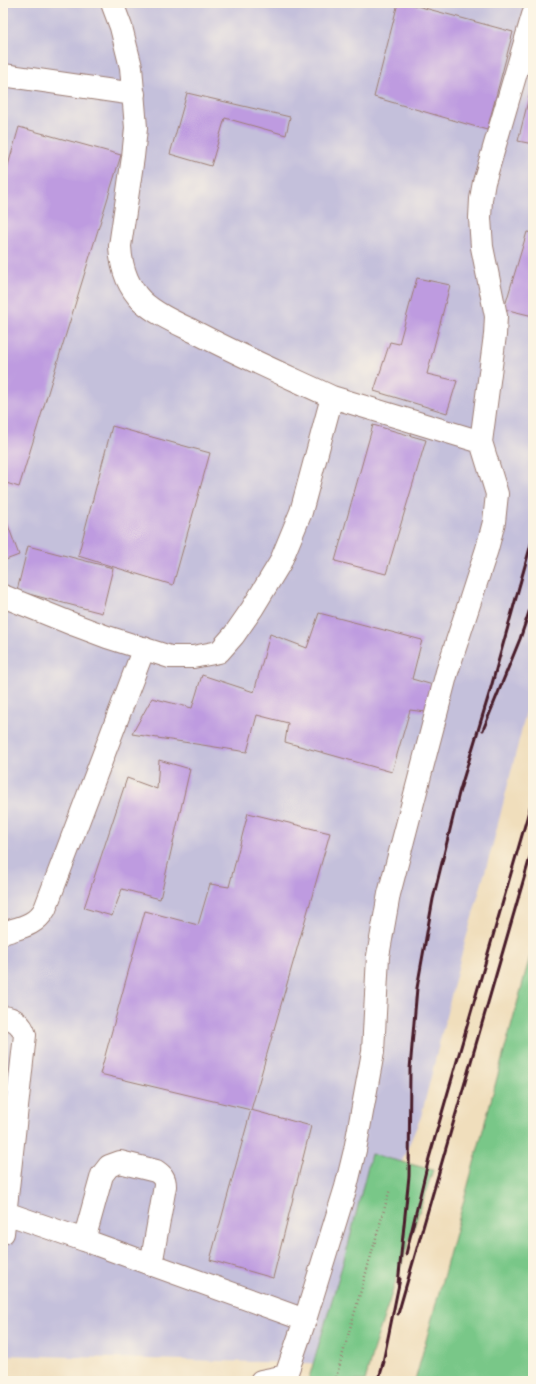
<svg xmlns="http://www.w3.org/2000/svg" width="536" height="1384" font-family="'IM FELL French Canon',serif">
  <style>
    .industrial { fill: #c4c0db }
    .green { fill: #79c788; stroke: #62735a }
    .building { fill: #be9be0 }
    .lines { fill: none; stroke-linecap: round; stroke-linejoin: round }
    .minor-casing { stroke: #9d7e74; stroke-width: 24 }
    .path { stroke: #9d7e74; stroke-width: 2.5; stroke-dasharray: 1 3; stroke-linecap: butt }
    .minor { stroke: #fff; stroke-width: 22 }
    .rail { stroke: #4a1f2b; stroke-width: 3 }
  </style>
  <rect width="100%" height="100%" fill="#fcf5e5"/>
  <filter id="ink" filterUnits="userSpaceOnUse"><feTurbulence type="fractalNoise" baseFrequency=".025" numOctaves="2"/><feDisplacementMap in="SourceGraphic" scale="8" xChannelSelector="R" yChannelSelector="G"/><feConvolveMatrix kernelMatrix="1 2 1 2 8 2 1 2 1" color-interpolation-filters="sRGB"/></filter>
  <filter id="wash" filterUnits="userSpaceOnUse"><feTurbulence type="fractalNoise" baseFrequency=".012" numOctaves="4" result="noise"/><feDisplacementMap in="SourceGraphic" scale="16" xChannelSelector="R" yChannelSelector="G"/><feGaussianBlur stdDeviation="0.9" result="paint"/><feColorMatrix in="noise" values="0 0 0 0 0 0 0 0 0 0 0 0 0 0 0 0 0 1.4 0 .05"/><feComposite in="paint" operator="in"/></filter>
  <g filter="url(#wash)">
    <rect width="100%" height="100%" fill="#f0debc"/>
    <path class="industrial" d="M3,3H533V684L494,840L460,960L421,1117L363,1251L335,1364L3,1355Z"/>
    <path class="green" d="M533,945V1381H415Z
      M371,1154L433,1170L374,1347L365,1381H308L348,1246Z"/>
    <g id="blocks">
      <path class="building" d="M398,3H406L513,32L487,130L374,97Z
        M532,85H533V144L518,141Z
        M187,93L290,117L286,135L225,118L211,166L170,154Z
        M19,127L121,155L19,487L3,482V183Z
        M527,232L533,233V316L504,309Z
        M417,278L450,285L427,374L457,381L447,413L374,391L390,342L399,344Z
        M373,425L426,440L386,574L335,561Z
        M112,426L210,453L173,585L78,556Z
        M3,512L19,555L3,561Z
        M28,546L113,568L102,613L17,591Z
        M319,613L422,640L412,679L433,685L426,712L410,710L392,772L285,742L288,723L257,715L247,752L132,734L152,698L192,708L202,675L254,692L270,634L307,648Z
        M159,760L190,769L160,899L122,889L112,916L84,908L127,778L157,789Z
        M248,813L330,833L251,1110L100,1074L145,911L198,925L210,884L229,887Z
        M251,1110L311,1126L273,1278L210,1260Z"/>
    </g>
  </g>
  <g filter="url(#ink)">
    <use href="#blocks" fill-opacity="0" stroke="#9d7e74" stroke-width="1"/>
    <g class="lines">
      <defs>
        <path id="minor" d="M112,3L121,27L131,67L136,128L133,157L120,246C121,266 127,286 142,301C157,315 179,324 197,333C241,356 287,376 332,397
          M3,75L134,94
          M481,442L495,335L496,316L482,247L480,218L481,199L484,182L533,15
          M3,596L75,625L107,637L170,657H193L219,652L234,635L252,609L280,563L301,512L332,397L481,442L497,494L494,522L487,549L447,672L389,894L378,956L373,1052L355,1150L346,1187L305,1320L84,1240L102,1175L109,1166L120,1162L156,1171C162,1175 165,1178 165,1186L151,1265
          M3,933C21,927 35,926 45,909L144,648
          M3,1017C14,1018 22,1024 25,1035L3,1233
          M3,1212L84,1240
          M261,1381L286,1376
          M284,1381L305,1320"/>
      </defs>
      <use href="#minor" class="minor-casing"/>
      <path class="path" d="M335,1381L390,1189"/>
      <use href="#minor" class="minor"/>
      <path class="rail" d="M483,730L520,639L533,600
        M406,1254L429,1158L533,797
        M398,1284L409,1176L410,1069L417,988L433,899L459,793L490,691L533,537
        M398,1314L533,847
        M382,1367L400,1279
        M378,1381L384,1362"/>
    </g>
  </g>
  <rect width="536" height="1384" fill="none" stroke="#fcf5e5" stroke-width="16"/>
</svg>
